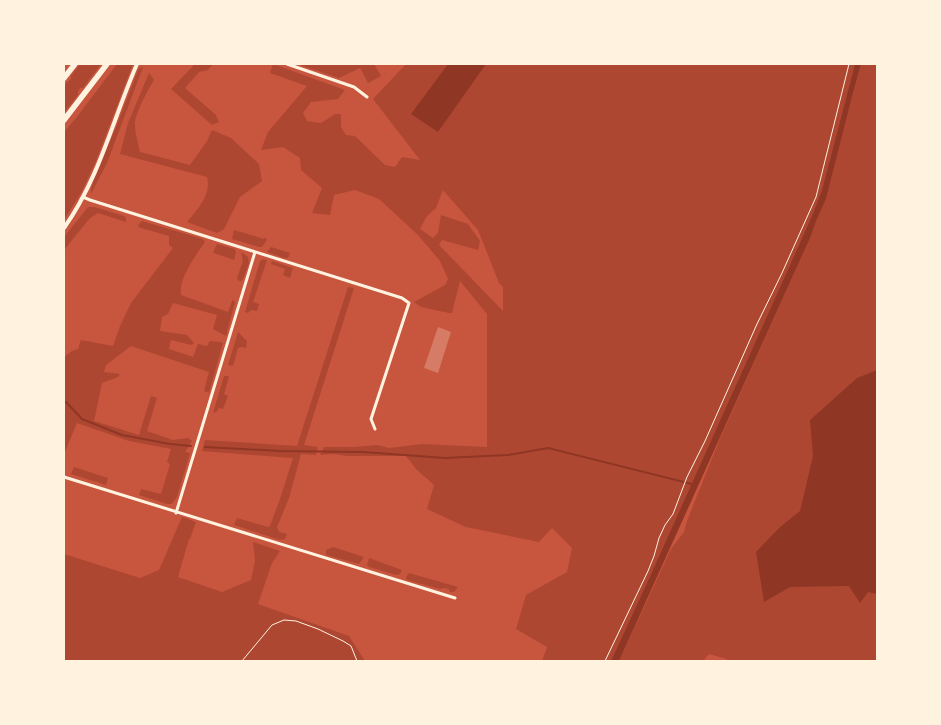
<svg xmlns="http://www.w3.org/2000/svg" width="941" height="725" font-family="'Roboto Serif',serif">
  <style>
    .green { fill: #ae4732; fill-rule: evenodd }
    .water { fill: #8f3625 }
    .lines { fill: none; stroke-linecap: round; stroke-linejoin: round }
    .stream { stroke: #8f3625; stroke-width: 2 }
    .building { fill: #d67c66 }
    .path { stroke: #fff3e0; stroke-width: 1 }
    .minor { stroke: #fff3e0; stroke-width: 3 }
    .tertiary { stroke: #fff3e0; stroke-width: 4 }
    .motorway { stroke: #fff3e0; stroke-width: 5.5 }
  </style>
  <rect width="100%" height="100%" fill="#c8553d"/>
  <path class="green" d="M80,64H101L83,88H80L78,92V95L64,113V85L71,79V76Z
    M117,64H133L96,161L81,193L64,220V132L76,118Z
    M195,64H213L208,70L199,72L185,88L216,115L219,122L212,125L171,89Z
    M273,64L345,90L338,99L311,102L303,113L307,121L321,123L335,114H341V127L346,135L355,136L385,165L395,167L402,157L420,160L373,99L406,64H855L822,190L812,216L652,572L611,661H542L547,647L516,629L526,595L567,572L572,548L552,528L539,542L466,527L427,509L434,485L416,469L406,456H347L334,454L320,455L324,447H355L377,445L389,448L422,444L487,447V314L460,281L452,313H449L421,307L414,302L445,285L448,279L440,261L418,235L379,199L355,190L334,195L330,215L312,213L322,188L301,170L300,158L283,147L261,150L268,132L307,86L270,73ZM443,190L478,230L499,283L503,287V311L439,245L442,240L478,250L480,241L468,224L441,215L438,233L433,238L420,229L427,216L436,208Z
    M297,64H374L381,76L368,83L360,68L339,78Z
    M861,64H877V661H727V659L709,654L703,661H619L671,549L684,532L687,521L719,441L810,238L817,219L826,199L853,93Z
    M143,67L107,163L91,194V189L94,180L118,122L138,70L140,68Z
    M149,73L154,80C148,90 135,113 135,124C135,133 138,143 140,152L190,165L207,141L212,130L231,138L259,164L262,181L240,197L224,229L217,233L187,222C197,210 212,194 207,177L120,154L128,123Z
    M88,207H95L124,216L126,218V222L98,213L90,218L64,250V237Z
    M142,221L203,239L205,242C196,255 178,279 181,295L228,312L232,301L233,300L235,302L226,336L213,329L217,315L173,303L168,314L162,317L160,331L187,335L194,343L191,345L171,340L169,349L193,357L198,344L207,346L210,341L220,342L223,343L209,393L204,391L209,372L131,346L106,365L104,372L120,374L118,377L102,383L94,421L139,435L151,396L157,398L147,431L173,440L188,438L192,441L185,452L190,453L177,497L172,504H167L139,495L141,489L161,494L170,464L167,462L171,449L129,441L77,423L64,454V357L72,351L78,349L81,340L113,346L120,326L131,303L173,248L169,245V236L138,227L139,224Z
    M234,230L264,239L265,237L267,240L262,247H259L232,239Z
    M217,244L235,249L236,252L234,260L214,253L213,252Z
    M271,247L290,253L288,258H284L267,252Z
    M241,252L248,257L249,263L243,279L241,281H239L237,278L243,261Z
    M263,259L267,260L253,302L259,304L257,311L251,310L248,313L245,312L260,261Z
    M272,261L293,268L290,278L283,275L285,269L271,264Z
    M348,287L354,288L304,445L318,447L316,455L301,454L289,498L277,527L279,532L287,534L285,539L280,540L234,525L237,518L268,527L270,526L281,496L293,458L202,451L205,440L297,446Z
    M238,332L247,341L246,348L242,347L238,348L233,366L228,365Z
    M224,376H229L224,394L228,396L223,409L219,408L216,412L213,413Z
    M74,467L108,478L106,485L71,474Z
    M182,517L196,522L190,539H189L178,577L222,592L251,580L255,561L253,542L280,551L272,563L258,604L349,636L365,661H64V554L140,578L159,570Z
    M333,547L364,557L359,564L326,555V550Z
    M369,558L402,570L400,574L396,575L369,567L367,565Z
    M409,573L458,587L454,592H450L449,589L444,588L440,589L407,580L406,577Z"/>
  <path class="water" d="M448,64H486L438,132L411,114Z
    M855,64H861L853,93L826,199L817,219L810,238L619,661H611L652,572L812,216L822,190Z
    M877,370V594L868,592L860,603L849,586L790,587L764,602L756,552L779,528L800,511L813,456L810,420L857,378Z"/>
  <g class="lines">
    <path class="stream" d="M66,402L82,419L122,435L170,444L191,446
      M205,447L281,451L363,452L445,458L508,455L548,448L692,484"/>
  </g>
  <path class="building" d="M438,327L451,332L438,373L424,368Z"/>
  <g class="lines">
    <path class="path" d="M242,661L272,625L284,620L296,621L318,629L343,641L351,646L357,661
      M605,661L648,571L654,556L659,538L665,525L673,514L687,477L705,441L757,324L782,273L816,197L849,64"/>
    <path class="minor" d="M287,64L354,87L367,97
      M83,197L90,200L402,298L409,303L371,419L375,429
      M64,477L455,598
      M176,513L255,252"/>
    <path class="tertiary" d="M64,228C99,179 113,119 137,64"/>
    <path class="motorway" d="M64,78L75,64
      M64,120L107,64"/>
  </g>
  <rect width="941" height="725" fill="none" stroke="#fff3e0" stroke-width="130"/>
</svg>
